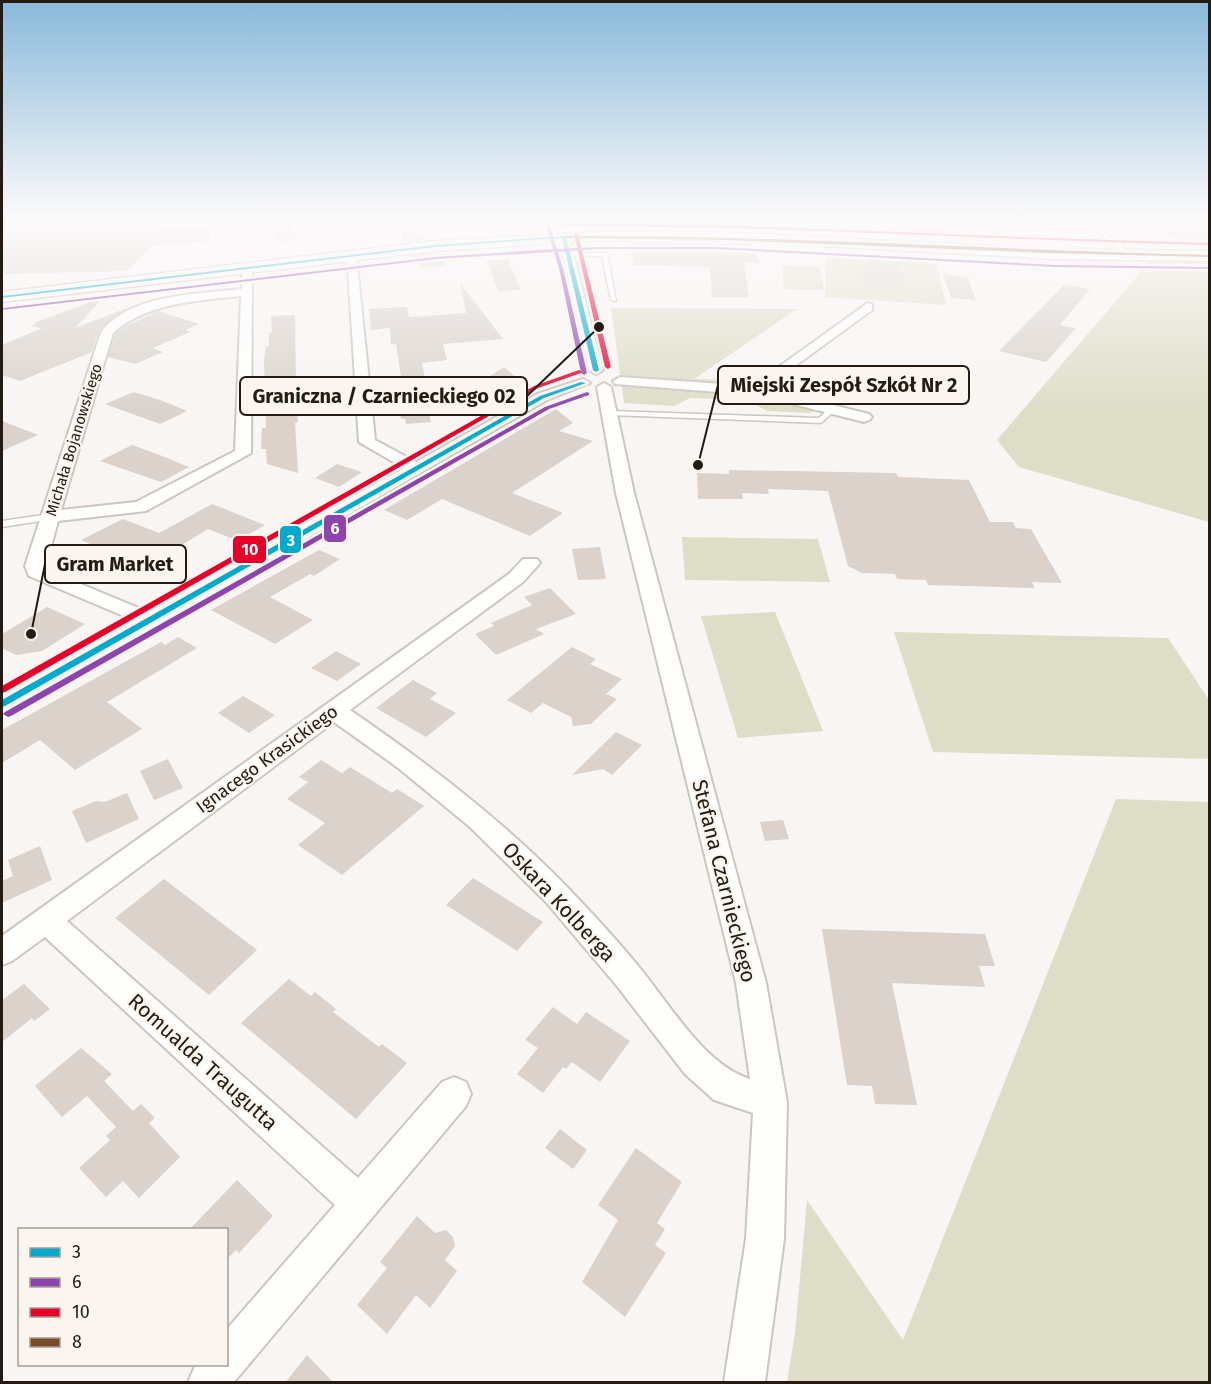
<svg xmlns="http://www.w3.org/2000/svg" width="1211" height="1384" font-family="'Fira Sans',sans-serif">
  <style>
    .green { fill: #deddc7 }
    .building { fill: #dad2cb }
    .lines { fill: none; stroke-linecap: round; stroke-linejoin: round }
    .lane-casing { stroke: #ccc6c0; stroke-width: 3 }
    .street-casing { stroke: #ccc6c0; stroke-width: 4 }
    .secondary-casing { stroke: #ccc6c0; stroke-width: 3 }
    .lane { fill: #fefefd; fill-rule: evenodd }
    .street { fill: #fefefd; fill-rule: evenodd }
    .secondary { fill: #fefefd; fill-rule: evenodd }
    .bus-1-casing { stroke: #fbf5f0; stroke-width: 5 }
    .bus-2-casing { stroke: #fbf5f0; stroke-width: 5 }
    .bus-3-casing { stroke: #fbf5f0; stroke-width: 5 }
    .bus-4-casing { stroke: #fbf5f0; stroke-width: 5 }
    .bus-1 { fill: #00a9ce; fill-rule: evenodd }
    .bus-2 { fill: #8e44ad; fill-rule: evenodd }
    .bus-3 { fill: #e4002b; fill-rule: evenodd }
    .bus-4 { fill: #7a4b2a; fill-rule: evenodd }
    .labels { text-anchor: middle; stroke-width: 4.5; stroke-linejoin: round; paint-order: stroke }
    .far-street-label { font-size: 15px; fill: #251b12; stroke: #fbf5f0 }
    .street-label { font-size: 18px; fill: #251b12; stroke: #fbf5f0 }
    .near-street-label { font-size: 21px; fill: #251b12; stroke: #fbf5f0 }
    .leader { fill: none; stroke: #251b12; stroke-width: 2 }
    .callout-dot { fill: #251b12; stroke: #fbf5f0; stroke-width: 2 }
    .callout { fill: #fbf5f0; stroke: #251b12; stroke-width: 2 }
    .callout-label { font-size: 20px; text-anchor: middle; font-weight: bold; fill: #251b12 }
    .line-badge { stroke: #fbf5f0; stroke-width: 2 }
    .badge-label { font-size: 16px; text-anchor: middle; font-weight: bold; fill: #fff }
  </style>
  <rect width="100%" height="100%" fill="#f8f5f3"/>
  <path class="green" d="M826,254L936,261L946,305L825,297Z
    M1150,261L1209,263V522L1019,467L997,440Z
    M782,265L820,267L824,290L784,289Z
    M611,308L797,309L694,379L782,381L836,396L811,413L767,411L748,400L690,398L674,406L624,403Z
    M682,537L818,539L830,582L685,580Z
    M775,612L823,731L738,738L701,616Z
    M894,632L1168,638L1209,700V759L933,752Z
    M1116,799L1209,802V1382H787L795,1333L807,1200L903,1340Z"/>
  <path class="building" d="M2,220H169L162,227L209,226L210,241L151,246L127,271L2,274Z
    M267,220H289L298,240L276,242Z
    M398,220H410L426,240L403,242Z
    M623,220H736L743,231L625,230Z
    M1148,220H1209V240L1176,239Z
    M628,242L750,244L761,263H744L749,297H712L710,267L634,265Z
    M435,253L446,265L423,268L413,256Z
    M508,259L521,290L498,291L487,261Z
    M868,259L900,262L906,286L886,289L860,283Z
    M943,273L968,278L976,300L951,298Z
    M460,283L503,339L443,344L447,360L422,363L430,404H427L431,422L406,424L405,419H401L396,384H402L396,344H391L390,328L371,330L369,309L407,307L409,317L466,313Z
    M1064,285L1090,289L1060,325L1076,328L1046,362L999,351Z
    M104,297L75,328L135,305L113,318L99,330L92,352L20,381L2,375V345L42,328L31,326L37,324L34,323Z
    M158,311L199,324L185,330L190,332L153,348L163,352L135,364L108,357L115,334L128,325Z
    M295,315L296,384H299L300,404H297L298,422L295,423L298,473L267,464L266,449H261L262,428H266L264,360L266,346H269V333L272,332L271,316Z
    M504,367L535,393L525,398L476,385Z
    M134,392L163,401L187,411L160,424L105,404Z
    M556,409L573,423L559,431L593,441L512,493L563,513L530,536L442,499L407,520L384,510Z
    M2,421L38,435L2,451Z
    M132,445L162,456L189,467L161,482L100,461Z
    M337,464L362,472L339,487L315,478Z
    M729,470L896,473L898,477L969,480L990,522H1013L1016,528L1031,529L1062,583L1032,582L1035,588L928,585L926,580L897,579L895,574L862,573L848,566L828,491L768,489L769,494L742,493L743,499H698L697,473L729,474Z
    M212,504L265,525L238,541L208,529L149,565L137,560L134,562L81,540L123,519L159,533Z
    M600,547L606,579L578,580L572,549Z
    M319,550L340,559L314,576L310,574L270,597L313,620L275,644L211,610Z
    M550,588L576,614L536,629L544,634L496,655L475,634L494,626L491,623L532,605L524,597Z
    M47,607L85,624L42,651L16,655L2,648V634Z
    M178,637L197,648L107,702L142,729L75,770L40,740L2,763V730L161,642L165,645Z
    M572,647L596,659L590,664L622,679L606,694L617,699L591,724L573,726L571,717L543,703L531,713L507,700Z
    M336,651L361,664L337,681L311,668Z
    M413,680L437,693L430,699L456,713L426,737L376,708Z
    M243,696L275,715L249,733L218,713Z
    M616,732L642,745L612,775L603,769L572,775Z
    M168,759L183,788L154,800L140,771Z
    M321,760L342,773L350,767L392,793L397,789L424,806L342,875L298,845L325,823L287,799L308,782L299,777Z
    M127,793L139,819L86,843L72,811L96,801L105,802Z
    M783,820L789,839L765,841L760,822Z
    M40,846L52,880L2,903V881L13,876L8,860Z
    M473,878L543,922L517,951L446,905Z
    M164,879L257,950L209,995L115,918Z
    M822,929L985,934L995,966H979L985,987L892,983L917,1105L875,1104L872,1086L847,1085Z
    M289,979L311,996L315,992L336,1009L333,1012L379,1047L382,1044L407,1063L356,1119L241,1023Z
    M24,984L50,1009L34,1021L32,1018L2,1042V1000Z
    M553,1007L577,1024L586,1012L630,1041L600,1082L572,1062L566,1069L563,1067L543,1093L517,1074L538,1048L525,1040Z
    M81,1048L112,1074L104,1081L133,1111L141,1104L155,1118L149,1123L180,1157L139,1198L123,1181L106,1197L79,1168L110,1140L106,1136L116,1127L87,1096L62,1117L35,1086Z
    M560,1129L587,1150L573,1169L545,1148Z
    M636,1148L682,1182L657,1223L665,1229L655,1245L666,1253L625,1317L582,1282L618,1220L598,1205Z
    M237,1180L273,1216L239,1253L236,1250L226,1260V1230H189Z
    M417,1216L435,1233L446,1230L453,1237L455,1246L445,1260L457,1271L430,1308L416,1295L387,1334L357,1305L387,1268L380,1262Z
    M307,1355L334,1383H285Z"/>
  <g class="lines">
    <defs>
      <path id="lane" d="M1092,225H1096L1133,255V257H1129L1092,227Z
        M570,253H607L616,301L611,300L602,256H568Z
        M831,406L838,408L821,423L610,415L606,413L610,411L819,418Z
        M50,514L55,517L53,519L2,527V521Z"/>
      <path id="street" d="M564,234L569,237L603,370L596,374L589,370L559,237Z
        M347,253L356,255L375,440L416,462L537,394L583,379L590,383L547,400L10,709L2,712V694L133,620L29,576L25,566L101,332C131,294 197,294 242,289V268L252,266L251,453L146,511L58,521L45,569L148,612L404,468L359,442ZM241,296L235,451L136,502L61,510L113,333C148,302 197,301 241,296Z
        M868,303L872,304V310L765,388L869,414L872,417L869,420L864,422L757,395L615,384L613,381L620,377L752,386Z
        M604,383L611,387L634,493L766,983L787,1102L784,1239L765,1382H724L746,1239L753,1113L714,1100L685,1074L617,986L546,902L470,827L397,767L334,722L67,921L358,1178L442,1082L454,1077L466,1082L471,1094L466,1106L234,1382H188L196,1364H226V1330L335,1205L45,937L12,961L2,965V936L509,574L523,559H537L540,563L523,582L350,710C427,763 501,819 566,886C591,912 616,939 639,967C669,1003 704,1065 750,1079L736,983L616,493L597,387Z"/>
      <path id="secondary" d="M598,232H716L1055,249L1210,251V261L1055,259L716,240H598L435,251L2,302V292L435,241Z"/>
    </defs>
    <use href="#lane" class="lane-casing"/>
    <use href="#street" class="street-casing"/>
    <use href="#secondary" class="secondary-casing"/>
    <use href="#lane" class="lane"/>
    <use href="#street" class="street"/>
    <use href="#secondary" class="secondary"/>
    <defs>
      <path id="bus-1" d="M564,236L566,237L599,370L596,372L593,370L562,238L435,247L2,298V296L435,245Z
        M581,382L586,383L544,398L5,706L2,707V700L540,396Z"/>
      <path id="bus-2" d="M547,221L549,222L557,249L598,247H716L1054,265L1210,267V269L1054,267L716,249H598L558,252L564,272L587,373L584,375L581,373L560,272L554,252L436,259L2,310L3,308L436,257L553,249L545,222Z
        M587,392L589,393V395L549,409L11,716L8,717L3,714L5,712L545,407Z"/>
      <path id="bus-3" d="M563,224L725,225L1048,238L1210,243V245C994,240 779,226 564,226Z
        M576,233L578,234L611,367L608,369L605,367L574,234Z
        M579,370L582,372L581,373L538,388L5,692L2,693V686L534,386Z"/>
      <path id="bus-4" d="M564,236C779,235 994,250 1210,255V257L1048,253L725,240L563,238Z"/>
    </defs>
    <use href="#bus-1" class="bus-1-casing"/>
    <use href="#bus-2" class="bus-2-casing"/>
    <use href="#bus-3" class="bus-3-casing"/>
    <use href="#bus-4" class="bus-4-casing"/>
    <use href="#bus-1" class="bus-1"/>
    <use href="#bus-2" class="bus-2"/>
    <use href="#bus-3" class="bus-3"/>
    <use href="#bus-4" class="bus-4"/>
  </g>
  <linearGradient id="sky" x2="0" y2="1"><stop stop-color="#89b9db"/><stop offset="0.53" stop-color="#fcfafa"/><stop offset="1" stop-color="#fcfafa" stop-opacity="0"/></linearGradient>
  <rect width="1211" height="414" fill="url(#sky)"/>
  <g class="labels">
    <g class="far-street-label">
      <text transform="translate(74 440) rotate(-73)" y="5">Michała Bojanowskiego</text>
    </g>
    <g class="street-label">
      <text transform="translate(267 759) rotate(-36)" y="6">Ignacego Krasickiego</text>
    </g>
    <g class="near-street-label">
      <text transform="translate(724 881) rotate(76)" y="7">Stefana Czarnieckiego</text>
      <text transform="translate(559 902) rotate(47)" y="7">Oskara Kolberga</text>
      <text transform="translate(203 1062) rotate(42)" y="7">Romualda Traugutta</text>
    </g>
  </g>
  <path class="leader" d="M698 465L718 385M599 327L527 396M31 634L45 564"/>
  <g class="callout-dot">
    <circle cx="698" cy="465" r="6"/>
    <circle cx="599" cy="327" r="6"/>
    <circle cx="31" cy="634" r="6"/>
  </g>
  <g class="callout">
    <rect x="718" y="366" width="251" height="38" rx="6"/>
    <rect x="240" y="377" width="287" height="38" rx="6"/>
    <rect x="45" y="545" width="141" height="38" rx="6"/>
  </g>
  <g class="callout-label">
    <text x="844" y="392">Miejski Zespół Szkół Nr 2</text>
    <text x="384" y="403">Graniczna / Czarnieckiego 02</text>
    <text x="115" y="571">Gram Market</text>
  </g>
  <g class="line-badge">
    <rect x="323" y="514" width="24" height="29" rx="6" fill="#8e44ad"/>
    <rect x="279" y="525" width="23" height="29" rx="6" fill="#00a9ce"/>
    <rect x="232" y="535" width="35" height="29" rx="6" fill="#e4002b"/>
  </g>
  <g class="badge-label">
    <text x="335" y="534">6</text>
    <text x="291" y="546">3</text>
    <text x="250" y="555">10</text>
  </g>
  <rect width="1211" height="1384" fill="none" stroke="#251b12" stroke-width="6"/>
  <rect x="18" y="1228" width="210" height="138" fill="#fbf5f0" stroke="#a59e97" stroke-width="1.5"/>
  <rect x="30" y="1248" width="30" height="9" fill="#00a9ce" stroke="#a59e97" stroke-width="1.5"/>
  <text x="72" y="1258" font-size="18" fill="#251b12">3</text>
  <rect x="30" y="1278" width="30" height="9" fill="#8e44ad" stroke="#a59e97" stroke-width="1.5"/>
  <text x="72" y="1288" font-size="18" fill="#251b12">6</text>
  <rect x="30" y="1308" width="30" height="9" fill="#e4002b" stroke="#a59e97" stroke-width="1.5"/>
  <text x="72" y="1318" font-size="18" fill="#251b12">10</text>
  <rect x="30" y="1338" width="30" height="9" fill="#7a4b2a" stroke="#a59e97" stroke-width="1.5"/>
  <text x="72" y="1348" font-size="18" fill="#251b12">8</text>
</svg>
